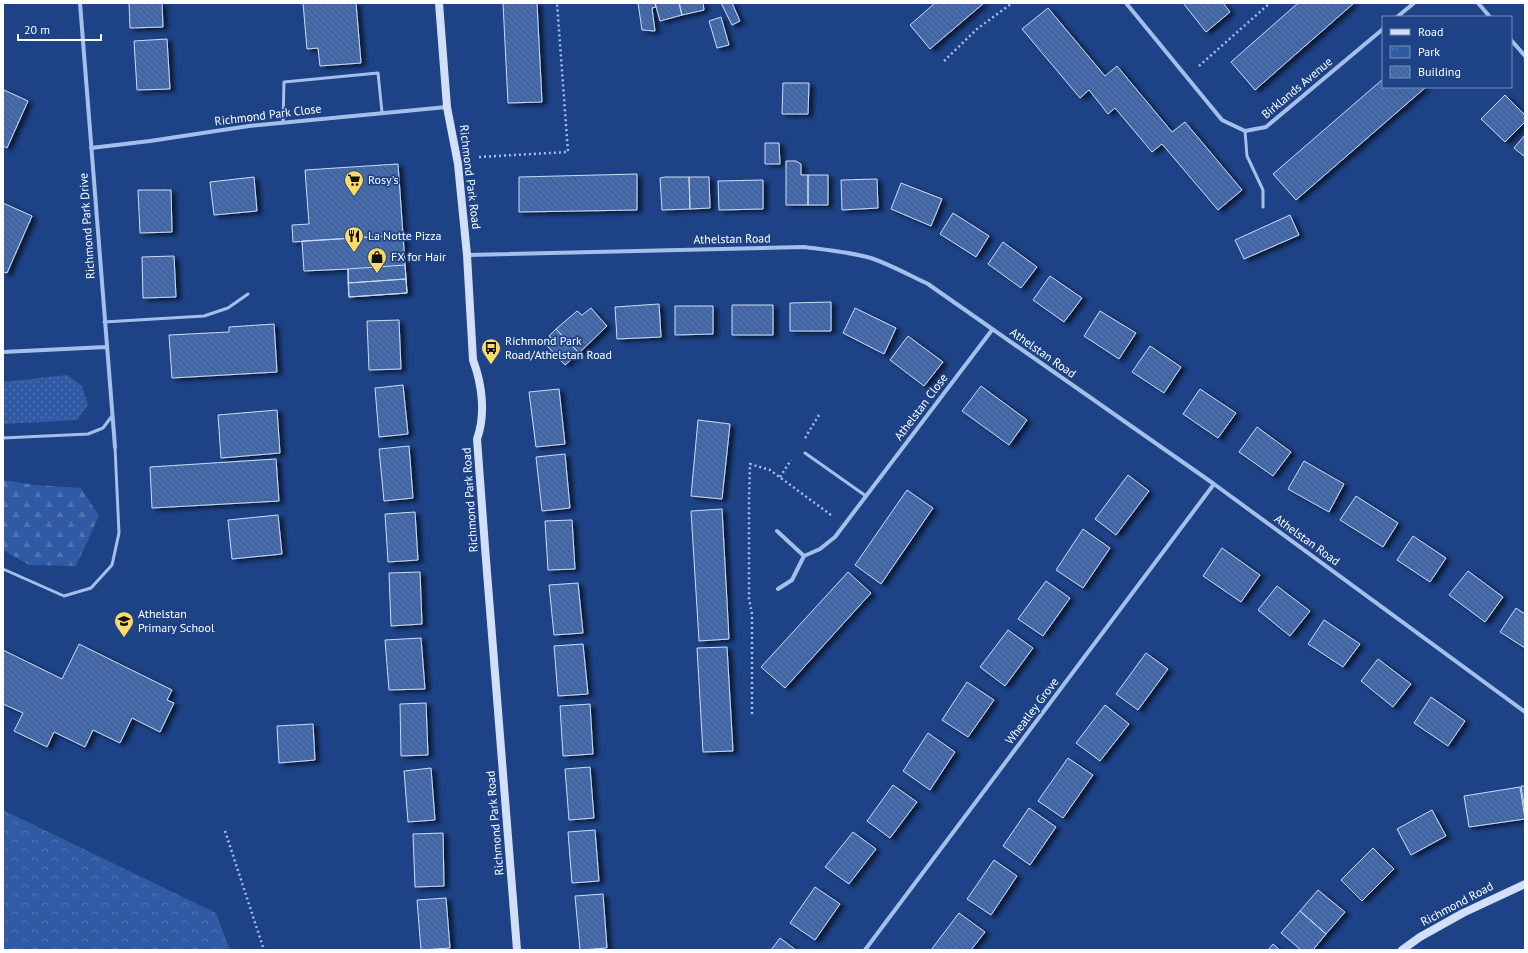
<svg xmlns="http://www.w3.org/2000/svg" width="1528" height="953" font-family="'PT Sans',sans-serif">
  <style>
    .grass { fill: url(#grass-dots) }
    .forest { fill: url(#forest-firs) }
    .park { fill: url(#park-crowns) }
    .building { fill: url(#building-back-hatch); stroke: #cadbf8; filter: url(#shadow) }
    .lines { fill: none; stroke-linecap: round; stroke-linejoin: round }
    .path { stroke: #a5bfeb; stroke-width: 2.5; stroke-dasharray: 2 3; stroke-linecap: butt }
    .lane { stroke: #a5bfeb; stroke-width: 3 }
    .street { stroke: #a5bfeb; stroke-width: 4 }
    .secondary { stroke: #d1dff8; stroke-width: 8 }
    .labels { text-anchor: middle; stroke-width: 3.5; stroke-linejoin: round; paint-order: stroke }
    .street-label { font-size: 12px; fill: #fff; stroke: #1d4286 }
    .poi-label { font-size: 12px; fill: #fff; stroke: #1d4286; text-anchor: start }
  </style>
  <defs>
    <pattern id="grass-dots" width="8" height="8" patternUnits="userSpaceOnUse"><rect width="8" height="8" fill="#305ba4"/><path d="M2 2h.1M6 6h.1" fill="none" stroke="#4f74b2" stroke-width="1.8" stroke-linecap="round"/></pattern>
    <pattern id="forest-firs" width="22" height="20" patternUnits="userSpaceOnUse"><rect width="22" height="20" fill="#305ba4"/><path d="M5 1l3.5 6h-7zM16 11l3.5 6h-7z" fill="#4f74b2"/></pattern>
    <pattern id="park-crowns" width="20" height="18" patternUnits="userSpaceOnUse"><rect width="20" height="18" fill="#305ba4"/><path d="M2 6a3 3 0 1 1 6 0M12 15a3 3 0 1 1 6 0" fill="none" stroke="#4f74b2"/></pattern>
    <pattern id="building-back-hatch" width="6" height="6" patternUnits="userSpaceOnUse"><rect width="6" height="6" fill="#456caf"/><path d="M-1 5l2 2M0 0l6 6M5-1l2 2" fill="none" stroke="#495974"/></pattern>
    <filter id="shadow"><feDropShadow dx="4.5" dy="2.5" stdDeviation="2" flood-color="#0009"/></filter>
  </defs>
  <rect width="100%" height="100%" fill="#1d4286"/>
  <path class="grass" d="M67,375L82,386L88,405L77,420L3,424V382Z"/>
  <path class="forest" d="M3,480L36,485L81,488L99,516L76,566L29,565L3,550Z"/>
  <path class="park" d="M3,810L216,913L230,950H3Z"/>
  <path class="building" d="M129,3H162L163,27L130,28Z
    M303,3H356L361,63L320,66L318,48L307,49Z
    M503,3H537L542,102L508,103Z
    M638,3H655L656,7L652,8L655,31L642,30Z
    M655,3H679L682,15L660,21Z
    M679,3H703L704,10L682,15Z
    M721,3H732L740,21L732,25Z
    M935,3H984L930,49L910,25Z
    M1183,3H1223L1230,12L1206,32Z
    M1298,3H1354L1255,90L1231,62Z
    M1048,8L1105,76L1117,66L1172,132L1185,122L1242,190L1218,210L1162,144L1152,152L1115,108L1108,114L1089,90L1080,98L1022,29Z
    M721,17L729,45L717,48L709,21Z
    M167,39L170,89L137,90L134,41Z
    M1383,79V87H1426L1296,200L1273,174Z
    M783,83H809L808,114H782Z
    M4,90L28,101L7,148L3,146V93Z
    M1505,95L1525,115V122L1505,142L1481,119Z
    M1525,135V157L1514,148Z
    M765,143H779L780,164H765Z
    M786,161H796L801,164V175H808V205H786Z
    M398,164L403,235L293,242L292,225L309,224L305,170Z
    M637,174V210L519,212V177Z
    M808,175H828V205H808Z
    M254,177L257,211L214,215L210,182Z
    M665,177H689L690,209L662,210L660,178Z
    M689,177H709L710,208L690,209Z
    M877,179L878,208L842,210L841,180Z
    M763,180V209L719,210L718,181Z
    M901,183L942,199L931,226L891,209Z
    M138,190H171L172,232L140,233Z
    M3,203L32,216L7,273L3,272Z
    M953,213L989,236L976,257L940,234Z
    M1290,215L1299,235L1244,259L1235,240Z
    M403,235L407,293L349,297L348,269L304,271L302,241Z
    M1003,242L1037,267L1021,288L988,264Z
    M174,256L176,297L143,298L142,257Z
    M405,265L406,279L348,283V269Z
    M1050,276L1082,298L1064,322L1033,300Z
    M406,279L407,293L349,297L348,283Z
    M831,302V331H790V303Z
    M659,304L661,337L617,339L615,307Z
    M732,305H773V335H732Z
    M675,306H713V334L675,335Z
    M591,308L607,326L579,353L556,329L577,311L582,315Z
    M855,308L896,328L884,354L843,333Z
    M1100,311L1136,333L1119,359L1084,336Z
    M399,320L401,369L369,370L367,321Z
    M274,324L277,372L172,378L169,335L229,332V327Z
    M556,329L579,353L565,365L547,346L553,340L549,336Z
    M908,336L943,362L924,386L890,360Z
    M1150,346L1181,367L1164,393L1132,372Z
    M403,385L408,434L379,437L375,388Z
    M981,386L1027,420L1009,445L962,411Z
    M559,389L565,444L536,447L529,392Z
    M1200,389L1236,413L1218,438L1183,414Z
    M277,410L280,453L221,458L218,415Z
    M698,420L730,424L722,499L691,496Z
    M1257,427L1291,452L1273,476L1239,452Z
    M409,446L413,498L384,501L379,449Z
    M565,454L570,508L542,511L536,457Z
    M276,459L279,501L152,508L150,467Z
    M1304,461L1344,484L1329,512L1288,489Z
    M1128,475L1149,491L1116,535L1095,519Z
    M907,490L933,508L881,584L855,565Z
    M1356,496L1398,523L1383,547L1340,520Z
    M722,509L729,639L699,641L691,511Z
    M415,512L418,560L388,562L385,514Z
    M278,515L282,554L232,559L228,520Z
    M572,520L575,569L548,570L545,521Z
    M1083,529L1110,548L1083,588L1056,570Z
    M1413,536L1446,558L1430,582L1397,560Z
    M1222,548L1260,575L1241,602L1203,576Z
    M1468,571L1503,597L1485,622L1449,595Z
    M420,572L422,624L391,626L389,573Z
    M848,572L871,593L785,688L761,667Z
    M1046,581L1070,598L1043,636L1018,619Z
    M578,583L583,633L554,635L549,585Z
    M1277,586L1310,611L1290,636L1258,610Z
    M1516,608L1525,614V648L1500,632Z
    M1324,620L1360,644L1343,667L1308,644Z
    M1008,630L1033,648L1005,686L980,667Z
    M421,638L425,689L389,690L385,640Z
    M79,644L172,690L167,700L174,703L160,732L132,718L120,743L93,730L85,747L54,732L47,747L14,731L23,713L3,704V650L62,679Z
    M583,644L588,694L558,696L554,646Z
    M727,647L733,751L703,752L697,648Z
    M1146,653L1168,669L1138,710L1116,694Z
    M1378,659L1411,684L1393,707L1361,681Z
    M967,682L994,700L968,737L942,720Z
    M1431,697L1465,721L1448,746L1414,723Z
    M426,703L428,755L401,756L400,704Z
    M590,704L593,754L563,756L560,706Z
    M1105,705L1129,724L1100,761L1076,743Z
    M313,724L315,760L279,763L277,726Z
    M928,733L955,752L930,790L903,771Z
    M1068,758L1093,775L1063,818L1038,801Z
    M590,767L594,818L569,820L565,769Z
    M431,768L435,820L408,822L404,771Z
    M893,785L917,802L890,838L867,821Z
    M1521,786H1525V811Z
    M1520,787L1525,819L1469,827L1464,796Z
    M1029,808L1056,827L1030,865L1003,846Z
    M1432,810L1446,836L1411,855L1397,829Z
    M595,830L599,881L572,883L568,832Z
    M853,832L876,849L849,884L825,867Z
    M443,833L444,886L415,887L413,834Z
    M1373,848L1394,869L1362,901L1341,880Z
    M994,860L1017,876L991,915L967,899Z
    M815,887L840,904L815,940L790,923Z
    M1318,890L1345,912L1326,934L1300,911Z
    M603,894L607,948L580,950L575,896Z
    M446,898L450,948L421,950L417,900Z
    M1300,911L1326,934L1313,950H1301L1281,933Z
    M959,913L985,932L971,950H931Z
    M780,938L796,950H771Z
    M1273,944L1280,950H1268Z"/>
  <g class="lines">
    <path class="path" d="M944,61L977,29L1012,3
      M1199,66L1270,3
      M479,157L568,152L557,3
      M805,438L819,415
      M780,477L791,460
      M752,714V614L749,599V501L750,464L770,470L831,515
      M225,831L264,950"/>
    <path class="lane" d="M283,122L284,82L378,73L382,112
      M1245,131L1247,156L1263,190V207
      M104,322L204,316L228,308L248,294
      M3,438L88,434L103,428L112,416
      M805,453L866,496
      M3,569L64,596L91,588L112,565L119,533L115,447"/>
    <path class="street" d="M80,3L115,447
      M1126,3L1222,120L1245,131L1266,127L1383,29
      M1478,3L1490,17
      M1397,17L1414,3
      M1511,40L1525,56
      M91,148L150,141L249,126L447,107
      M467,255L804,247C827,250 849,252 871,258C891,265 909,275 928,284L1214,484L1525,712
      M3,352L106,347
      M777,531L804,556L792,580L778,589
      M804,556L820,549L835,537L992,330
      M865,950L1214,484"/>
    <path class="secondary" d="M439,3L447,107L458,164L467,255L473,360C482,384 486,414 477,439L485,547L517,950
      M1402,950L1420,937L1463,913L1525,884"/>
  </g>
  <defs>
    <symbol id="supermarket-pin" viewBox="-11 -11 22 30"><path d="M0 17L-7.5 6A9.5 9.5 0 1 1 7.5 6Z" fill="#fbdb63" stroke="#1d4286"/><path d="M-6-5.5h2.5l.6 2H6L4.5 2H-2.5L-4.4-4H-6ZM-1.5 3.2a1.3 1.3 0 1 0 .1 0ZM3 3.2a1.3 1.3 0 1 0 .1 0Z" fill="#111"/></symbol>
    <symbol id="restaurant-pin" viewBox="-11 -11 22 30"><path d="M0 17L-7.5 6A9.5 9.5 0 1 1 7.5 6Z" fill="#fbdb63" stroke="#1d4286"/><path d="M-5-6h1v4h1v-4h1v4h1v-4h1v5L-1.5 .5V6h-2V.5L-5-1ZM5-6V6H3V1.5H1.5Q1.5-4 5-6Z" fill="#111"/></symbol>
    <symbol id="shop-pin" viewBox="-11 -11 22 30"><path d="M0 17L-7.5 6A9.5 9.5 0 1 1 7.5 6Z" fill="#fbdb63" stroke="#1d4286"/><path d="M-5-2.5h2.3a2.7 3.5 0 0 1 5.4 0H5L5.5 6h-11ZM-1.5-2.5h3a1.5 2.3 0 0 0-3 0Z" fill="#111"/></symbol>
    <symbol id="bus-pin" viewBox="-11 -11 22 30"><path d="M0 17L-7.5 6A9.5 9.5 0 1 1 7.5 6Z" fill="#fbdb63" stroke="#1d4286"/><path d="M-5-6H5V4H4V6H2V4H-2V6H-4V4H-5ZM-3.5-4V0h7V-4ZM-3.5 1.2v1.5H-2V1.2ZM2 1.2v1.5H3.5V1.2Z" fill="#111"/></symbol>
    <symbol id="school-pin" viewBox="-11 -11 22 30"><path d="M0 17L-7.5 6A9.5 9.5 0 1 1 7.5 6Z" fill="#fbdb63" stroke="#1d4286"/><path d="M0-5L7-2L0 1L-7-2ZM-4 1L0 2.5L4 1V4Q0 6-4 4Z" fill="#111"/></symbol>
  </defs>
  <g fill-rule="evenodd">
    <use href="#supermarket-pin" x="343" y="169" width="22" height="30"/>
    <use href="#restaurant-pin" x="343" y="225" width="22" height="30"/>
    <use href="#shop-pin" x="366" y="246" width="22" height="30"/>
    <use href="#bus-pin" x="480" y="337" width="22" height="30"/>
    <use href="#school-pin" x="113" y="610" width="22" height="30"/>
  </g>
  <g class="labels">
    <g class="street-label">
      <text transform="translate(1297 88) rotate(-40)" y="4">Birklands Avenue</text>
      <text transform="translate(268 115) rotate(-7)" y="4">Richmond Park Close</text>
      <text transform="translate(470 177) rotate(83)" y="4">Richmond Park Road</text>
      <text transform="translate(87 226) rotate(-94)" y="4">Richmond Park Drive</text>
      <text transform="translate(732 239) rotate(-1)" y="4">Athelstan Road</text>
      <text transform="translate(1043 353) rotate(35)" y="4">Athelstan Road</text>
      <text transform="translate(921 407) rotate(-53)" y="4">Athelstan Close</text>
      <text transform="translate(470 500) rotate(-94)" y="4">Richmond Park Road</text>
      <text transform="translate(1307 540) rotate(36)" y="4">Athelstan Road</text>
      <text transform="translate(1032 711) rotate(-53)" y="4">Wheatley Grove</text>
      <text transform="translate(495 823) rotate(-95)" y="4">Richmond Park Road</text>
      <text transform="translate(1457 904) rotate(-28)" y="4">Richmond Road</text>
    </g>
    <g class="poi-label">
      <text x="368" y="184">Rosy's</text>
      <text x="368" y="240">La Notte Pizza</text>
      <text x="391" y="261">FX for Hair</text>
      <text x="505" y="345">Richmond Park<tspan x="505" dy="14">Road/Athelstan Road</tspan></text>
      <text x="138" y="618">Athelstan<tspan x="138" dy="14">Primary School</tspan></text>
    </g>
  </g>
  <rect width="1528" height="953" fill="none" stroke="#ffffff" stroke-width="8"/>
  <rect x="1382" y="16" width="130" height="72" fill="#1d4286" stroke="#778eb6"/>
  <rect x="1390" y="29" width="20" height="6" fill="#d1dff8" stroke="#778eb6"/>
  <text x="1418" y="36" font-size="12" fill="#ffffff">Road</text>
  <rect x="1390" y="46" width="20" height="12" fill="url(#park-crowns)" stroke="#778eb6"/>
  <text x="1418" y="56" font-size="12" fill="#ffffff">Park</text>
  <rect x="1390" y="66" width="20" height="12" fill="url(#building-back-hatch)" stroke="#778eb6"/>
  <text x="1418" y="76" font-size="12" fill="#ffffff">Building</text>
  <path d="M18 34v6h83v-6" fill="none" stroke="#ffffff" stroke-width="2"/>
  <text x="24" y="34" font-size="12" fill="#ffffff" stroke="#1d4286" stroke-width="3" paint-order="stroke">20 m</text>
</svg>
